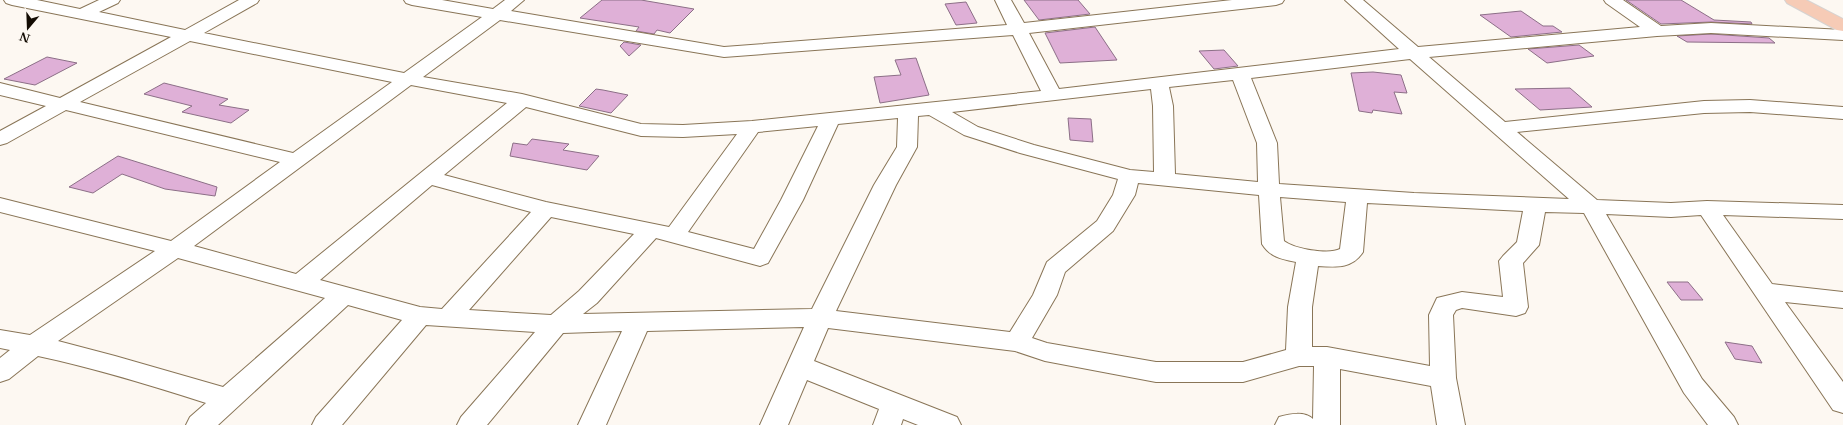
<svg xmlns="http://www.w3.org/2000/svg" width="1843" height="425" font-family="'Libre Baskerville',serif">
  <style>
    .building { fill: #dfb0d7; stroke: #8c6f87 }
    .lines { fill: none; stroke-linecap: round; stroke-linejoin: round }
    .minor-casing { stroke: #897557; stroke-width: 2 }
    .major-casing { stroke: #d5d3d2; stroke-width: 2 }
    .minor { fill: #fff; fill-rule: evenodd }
    .major { fill: #f6cbb6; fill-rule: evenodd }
  </style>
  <rect width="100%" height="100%" fill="#fdf8f2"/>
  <path class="building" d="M602,0H641L694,9L670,33L657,30L654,34L636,31L639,27L580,18Z
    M1024,0H1078L1090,14L1039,20Z
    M1626,0H1681L1714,20L1751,22L1752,24L1711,22L1661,24Z
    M966,2L977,23L956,25L945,4Z
    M1521,11L1543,26H1553L1562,32L1511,37L1480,15Z
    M1095,27L1117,60L1060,63L1045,33Z
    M1711,34L1769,38L1775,43L1687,42L1677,36Z
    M624,42L641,45L629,56L620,46Z
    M1579,45L1594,56L1547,63L1528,49Z
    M1224,50L1238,66L1214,69L1199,51Z
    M47,57L77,63L35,85L4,79Z
    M916,58L929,95L880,103L874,77L901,75L895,60Z
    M1373,72L1401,75L1407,93L1394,92L1402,114L1373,110L1372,113L1359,111L1351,73Z
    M164,83L228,99L219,105L249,110L231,123L182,112L192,106L144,94Z
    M1570,88L1592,107L1540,110L1515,89Z
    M596,89L603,90L628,95L611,113L579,106Z
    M1068,118L1091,119L1093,142L1070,140Z
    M532,139L569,144L563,150L599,156L587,170L510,156L513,143L527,145Z
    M118,156L217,187L215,196L165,189L122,174L93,193L69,187Z
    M1667,282H1688L1703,300H1681Z
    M1725,342L1752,346L1762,363L1735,359Z"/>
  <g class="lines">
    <defs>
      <path id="minor" d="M4,0H37L80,9L99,0H120L118,3L99,12L185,30L239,0H259L257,3L204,33L404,73L482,17L412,5L406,3L404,0H442L493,9L505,0H524L511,11L724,47L1007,25L995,0H1011L1024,23L1232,0H1284L1282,3L1276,5L1029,33L1059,89L1399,49L1345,0H1363L1418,47L1640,27L1606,3L1604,0H1623L1661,26L1711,23L1843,30V40L1711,33L1657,36L1429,57L1505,122L1704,101L1750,100L1843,107V119L1750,112L1704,113L1517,132L1597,200L1671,203L1707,201L1843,205V219L1723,215L1772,284L1843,292V308L1785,302L1843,382V413L1833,410L1701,215L1671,217L1606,214L1702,379L1734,417L1738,425H1708L1684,393L1584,213L1545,212L1539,245L1523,263L1528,307L1525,313L1516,316L1462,308L1456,310L1453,315L1456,378L1465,425H1437L1431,386L1340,369V425H1275L1279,417C1290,414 1304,411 1313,419L1314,366H1299L1243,382H1156L1045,361L1015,351L828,328L814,361L957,417L961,425H918L903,419L901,425H873L879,409L807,380L788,425H760L804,327L647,331L606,425H578L622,331L563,333L487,425H457L461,417L535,332L426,325L342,425H312L316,417L402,320L348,305L218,425H186L190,417L206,403C150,385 95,368 38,356L9,379L0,382V358L10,350L0,348V330L30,335L155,251L0,212V198L171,241L280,162L66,110L7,143L0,145V131L46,106L0,95V83L60,98L171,37L12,5L6,3ZM500,20L724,57L1013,35L1041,91L752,121L683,125L641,124L522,94L423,77ZM190,41L392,82L293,153L80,102ZM1410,59L1569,199L1414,193L1279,184L1277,143L1251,78ZM1233,80L1257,143L1258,182L1175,174L1173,106L1169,87ZM411,85L507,103L296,274L194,246ZM1151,89L1153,106L1154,172L1130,170L1034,145L978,127L952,112ZM526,107L641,136L683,137L737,134L669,227L546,202L444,175ZM929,115L964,135L1020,153L1118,179L1113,195L1097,221L1047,262L1033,295L1010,332L836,311L896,185L917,147L918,116ZM898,118L897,147L874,185L812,309L583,314L597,303L656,238L760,266L768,263L803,200L838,124ZM818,126L781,200L754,249L688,232L758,132ZM1138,183L1259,195L1262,244C1270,257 1281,259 1296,262L1288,307L1286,350L1243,362H1156L1047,343L1032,338L1057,295L1065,272L1113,231L1135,195ZM432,185L531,212L442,309L420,307L320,280ZM1280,197L1346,202L1340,249C1329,255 1294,249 1284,241ZM1367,203L1523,211L1517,242L1503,256L1499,261L1503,297L1462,292L1437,298L1429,315L1430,366L1327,347H1312V307L1318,266C1336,267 1352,269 1363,252ZM551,217L634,234L579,291L551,315L469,310ZM178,258L325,298L223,387L115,356L58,341Z"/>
      <path id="major" d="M1785,0H1806L1843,19V31L1837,30L1787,3Z"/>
    </defs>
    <use href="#minor" class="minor-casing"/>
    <use href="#major" class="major-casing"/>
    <use href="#minor" class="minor"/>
    <use href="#major" class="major"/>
  </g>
  <g transform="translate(28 28) rotate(199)" stroke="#fdf8f2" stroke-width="3" paint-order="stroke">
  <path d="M0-3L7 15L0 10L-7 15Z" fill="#130c03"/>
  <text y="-6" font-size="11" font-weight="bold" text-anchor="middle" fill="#130c03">N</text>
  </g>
</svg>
